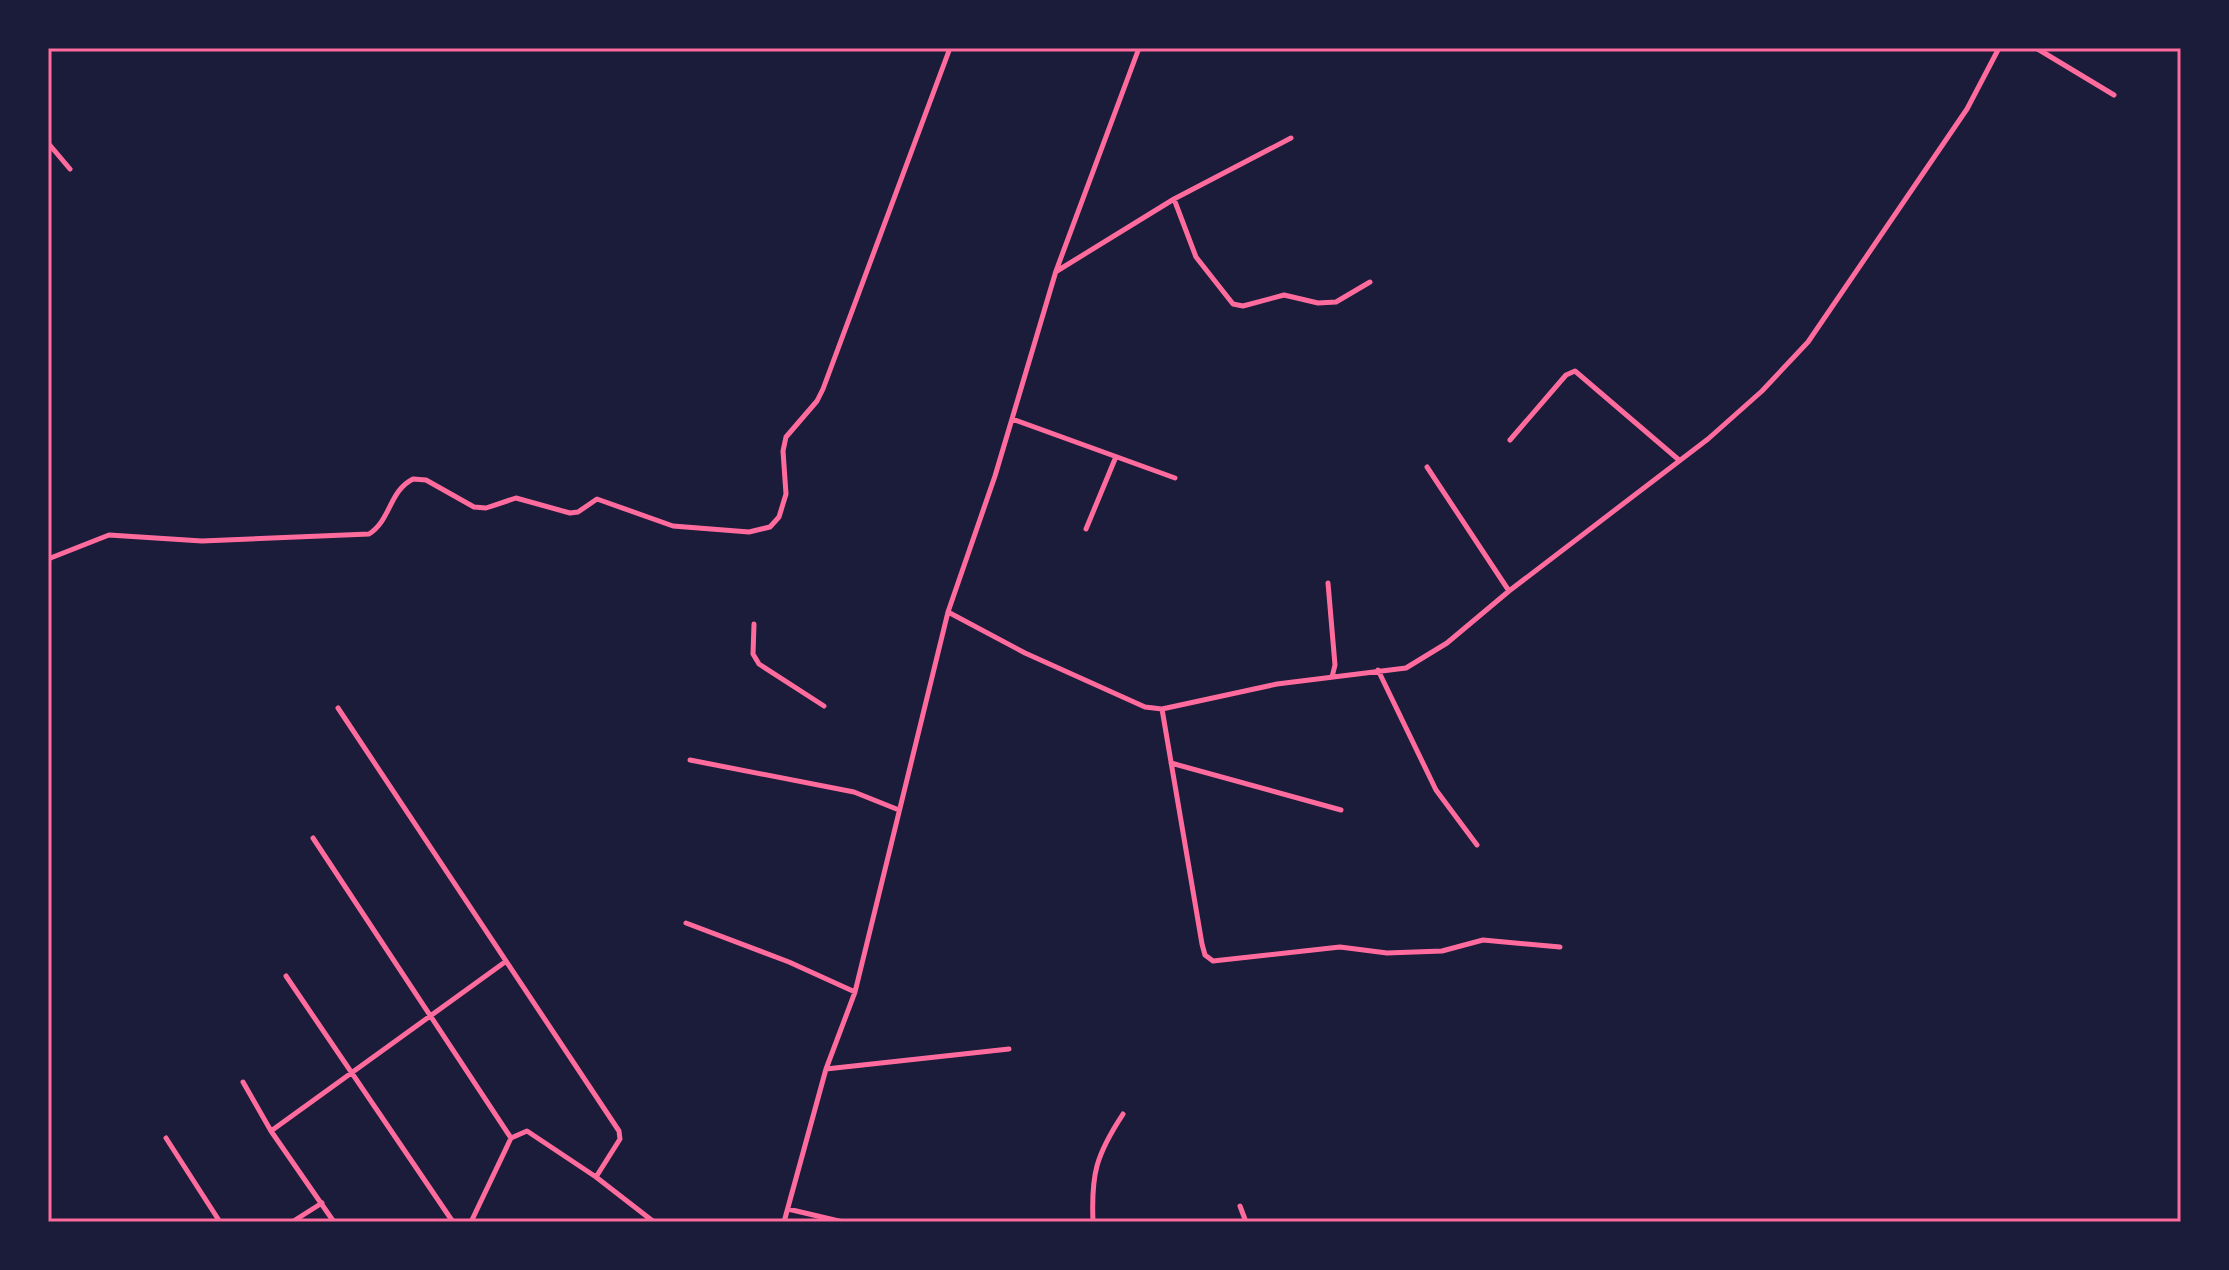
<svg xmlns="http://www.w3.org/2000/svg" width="2229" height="1270" font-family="'Source Sans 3',sans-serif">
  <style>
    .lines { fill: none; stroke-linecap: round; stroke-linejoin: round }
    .minor { stroke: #ff6b9d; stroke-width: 5 }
    .neatline { fill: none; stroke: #ff6b9d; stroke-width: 3 }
  </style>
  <rect width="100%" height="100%" fill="#1b1b3a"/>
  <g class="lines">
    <path class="minor" d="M2036,48L2114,95
      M48,143L70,169
      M1174,199L1196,257L1233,304L1243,306L1284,295L1318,303L1336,302L1370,282
      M1057,271L1174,199L1291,138
      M1012,419L1175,478
      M1510,440L1566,375L1575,371L1679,460
      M1427,467L1509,591
      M1086,529L1115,459
      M48,559L109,535L202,541L369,534C391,520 389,491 413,479L426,480L474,507L486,508L516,498L570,513L578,512L597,499L673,526L749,532L770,527L779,517L786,494L783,451L786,437L817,401L823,389L950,48
      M1328,583L1335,665L1332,677
      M948,612L1025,653L1145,707L1162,709L1277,684L1406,668L1447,643L1509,591L1708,439L1762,391L1808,342L1967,109L1999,48
      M754,624L753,654L759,664L824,706
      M1378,670L1436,790L1477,845
      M338,708L619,1131L620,1139L596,1177
      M1162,709L1202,944L1205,955L1213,961L1340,947L1387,953L1442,951L1483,940L1560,947
      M690,760L854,792L899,810
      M1171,763L1341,810
      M313,838L511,1138
      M686,923L789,962L855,992
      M286,976L453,1222
      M826,1069L1009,1049
      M243,1082L271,1131L334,1222
      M271,1131L505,962
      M166,1138L220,1222
      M1240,1206L1246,1222
      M788,1209L843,1222
      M105,1222H107
      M292,1222L322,1203
      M471,1222L511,1138L527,1131L596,1177L654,1222
      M784,1222L826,1069L855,992L948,612L995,476L1056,271L1139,48
      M1093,1222C1091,1174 1096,1155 1123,1114"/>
  </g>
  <rect width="2229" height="1270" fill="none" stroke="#1b1b3a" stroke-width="100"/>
  <rect x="50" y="50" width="2129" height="1170" class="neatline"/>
</svg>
